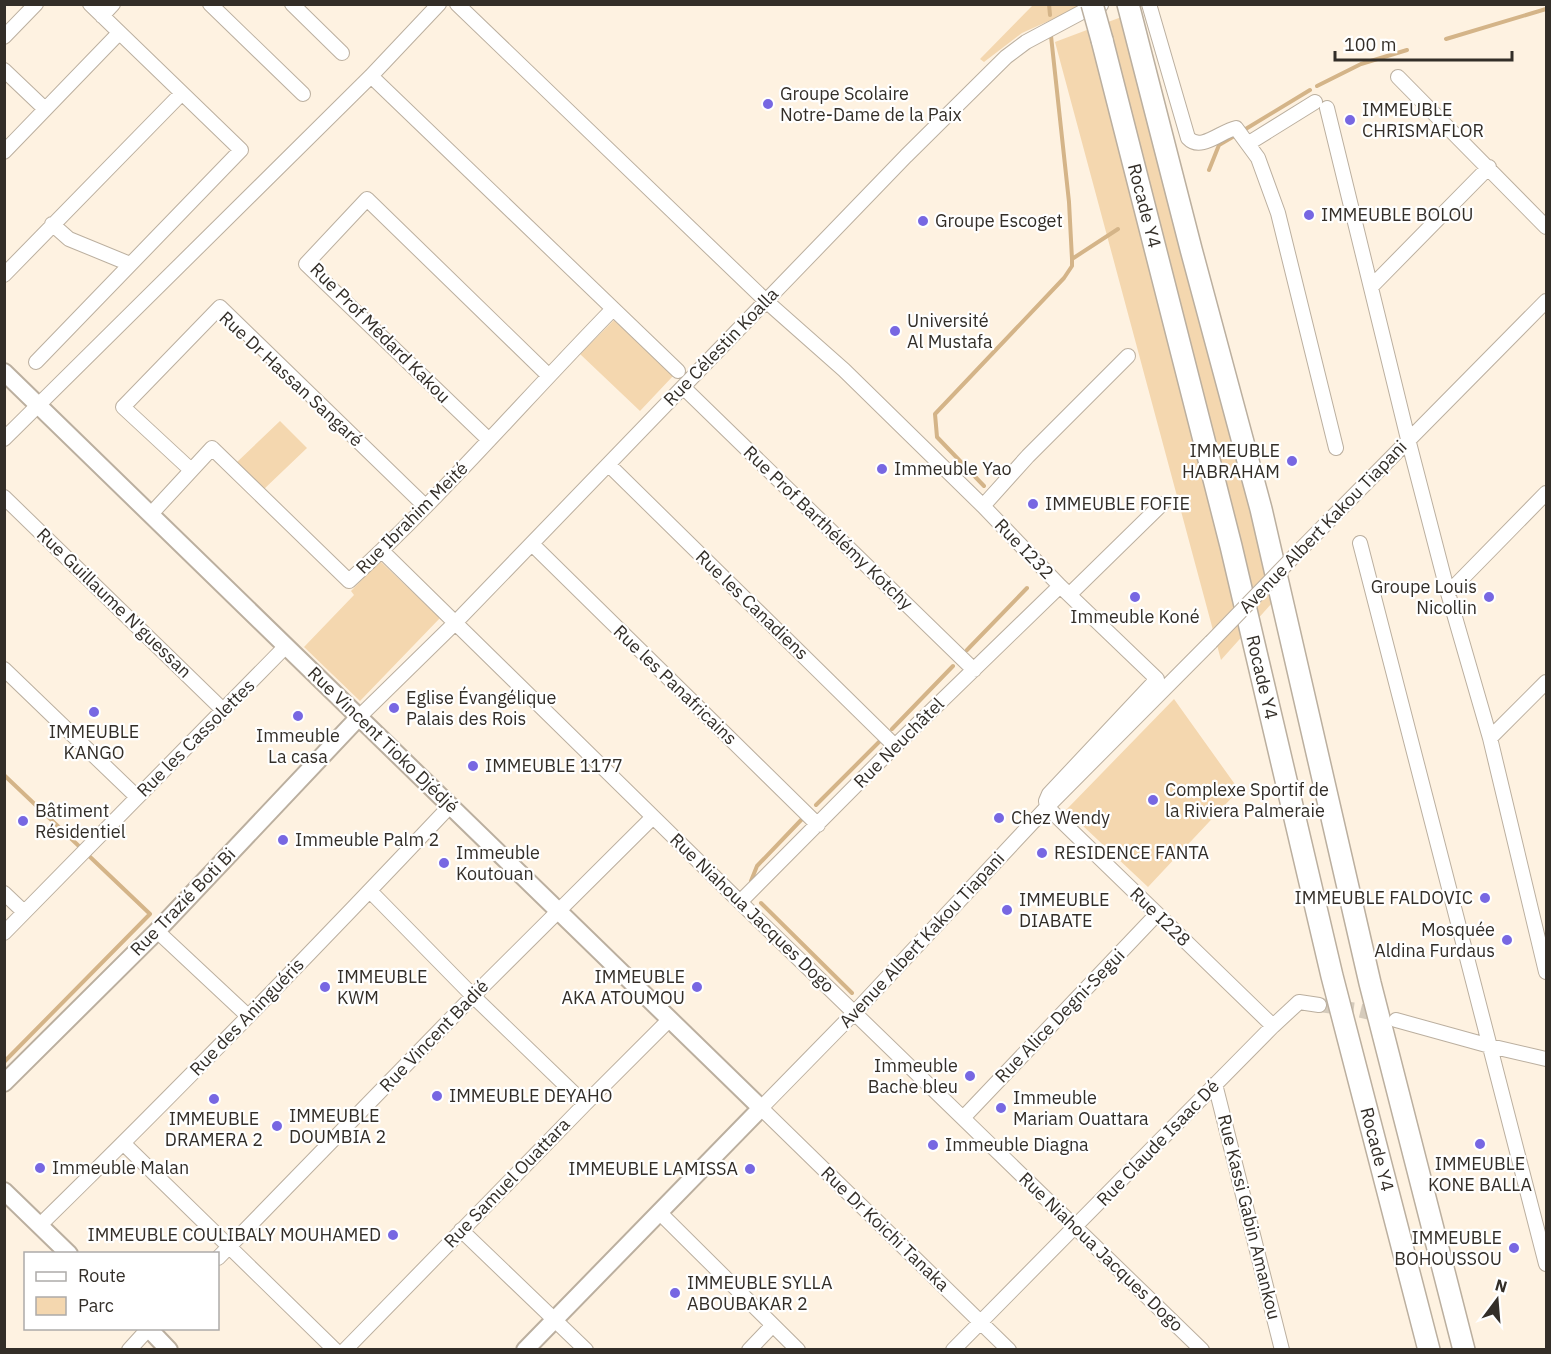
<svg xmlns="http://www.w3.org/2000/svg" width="1551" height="1354" font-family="'IBM Plex Sans',sans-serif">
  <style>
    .green { fill: #f4d7af }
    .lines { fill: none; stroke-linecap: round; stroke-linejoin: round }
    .stream { stroke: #d4b488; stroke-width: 4 }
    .minor-tunnel { stroke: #d5cbbc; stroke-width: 14; stroke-dasharray: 14 7; stroke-linecap: butt }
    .minor-casing { stroke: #bbaf9f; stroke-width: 16 }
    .tertiary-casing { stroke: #bbaf9f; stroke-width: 20 }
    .trunk-casing { stroke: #bbaf9f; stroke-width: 24 }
    .minor { stroke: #fff; stroke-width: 14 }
    .tertiary { stroke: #fff; stroke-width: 16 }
    .trunk { stroke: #fff; stroke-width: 21 }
    .minor-bridge-casing { stroke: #bbaf9f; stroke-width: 16; stroke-linecap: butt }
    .trunk-bridge-casing { stroke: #bbaf9f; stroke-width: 24; stroke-linecap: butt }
    .minor-bridge { stroke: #fff; stroke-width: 14 }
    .trunk-bridge { stroke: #fff; stroke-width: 21 }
    .poi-dot { fill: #7767e2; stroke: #fff; stroke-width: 2 }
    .labels { text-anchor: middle; stroke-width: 4.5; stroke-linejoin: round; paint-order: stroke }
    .poi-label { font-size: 18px; fill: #332e28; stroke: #fff; text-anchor: start }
    .street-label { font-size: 18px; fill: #332e28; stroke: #fff }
  </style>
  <rect width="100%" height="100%" fill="#fef2e1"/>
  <path class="green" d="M1033,5H1084L1022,33L984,62L980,59Z
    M1140,10L1288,585L1221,660L1055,42Z
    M614,320L673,376L640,411L580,354Z
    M280,421L307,448L263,490L236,463Z
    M380,561L440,618L360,701L304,647L354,595L351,591Z
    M1174,699L1239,790L1148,887L1066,810Z"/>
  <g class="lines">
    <path class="stream" d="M1049,4L1050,15
      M1446,39L1546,9
      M1317,86L1361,64L1407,50
      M1244,130L1310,90
      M1209,170L1219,145L1236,135
      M1072,259L1118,229
      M984,486L937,437L935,414L1064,278L1072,266V259L1069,202L1051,36
      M967,650L1027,588
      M892,729L953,666
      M4,775L82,849
      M816,805L881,740
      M751,881L757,866L803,818
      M761,903L852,993
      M4,1062L150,914L87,854"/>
    <path class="minor-tunnel" d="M1319,1005L1358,1010L1382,1016"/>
    <defs>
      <path id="minor" d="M210,4L303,94
        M292,4L342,53
        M457,4L766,301L844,370L983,506L1060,586L1157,679L1049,794L1046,801L1047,807L1273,1026
        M1149,4L1188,138C1201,152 1221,131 1236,128L1258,158L1278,213L1336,448
        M102,16L113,4
        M4,37L36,4
        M4,70L45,109
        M371,76L678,371
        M1398,77L1546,227
        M1327,108L1408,439L1448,593L1490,738L1546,972
        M1249,143L1315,102
        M4,152L119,33
        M52,224L69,239L130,264
        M4,275L182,93
        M1371,287L1489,167
        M36,362L241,150L90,4
        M683,387L974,670
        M4,439L371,76L439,4
        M489,440L306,264L367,199L548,375
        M609,465L895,746
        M191,470L123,407L220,307L425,506
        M4,497L223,710
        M983,506L1028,456L1128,356
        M151,514L212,448L349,581C442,496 524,400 612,310
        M1360,543L1546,1264
        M532,544L818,825
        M1302,548L1546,301
        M382,551L740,902L1202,1350
        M1448,593L1546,493
        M1070,594L1162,504
        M4,669L137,797
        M359,717L455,623L906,156L1006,57L1026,42L1084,11L1101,5
        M1490,738L1546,682
        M370,891L473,996L585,1104
        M4,893L24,912
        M740,902L895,746L1060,586
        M157,931L248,1016
        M4,933L286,646
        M1396,1020L1490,1046L1546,1059
        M1215,1084L1282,1350
        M963,1118L1157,914
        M123,1143L335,1350
        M659,1212L798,1350
        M40,1225C180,1088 316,948 450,806
        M461,1230L586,1350
        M218,1258L473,996L653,817
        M129,1350L149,1328
        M345,1350L585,1104L670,1019
        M749,1350L772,1326
        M953,1350L1273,1026L1299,1002L1319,1005
        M1009,1350L761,1108L854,1013L1047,807L1211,642"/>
      <path id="tertiary" d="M4,372L761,1108L525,1350
        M4,1083L157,931L359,717
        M4,1191L69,1254
        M148,1328L169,1350"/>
      <g id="trunk">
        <path d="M1128,4L1191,249L1261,509L1370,983L1464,1350"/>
        <path id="s1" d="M1102,40L1231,546L1332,976L1429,1350"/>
      </g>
    </defs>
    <use href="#minor" class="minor-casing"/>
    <use href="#tertiary" class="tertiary-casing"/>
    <use href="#trunk" class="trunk-casing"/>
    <use href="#minor" class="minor"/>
    <use href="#tertiary" class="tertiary"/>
    <use href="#trunk" class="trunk"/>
    <defs>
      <path id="minor-bridge" d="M1211,642L1302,548"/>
      <path id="trunk-bridge" d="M1092,4L1102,40"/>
    </defs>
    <use href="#minor-bridge" class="minor-bridge-casing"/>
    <use href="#trunk-bridge" class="trunk-bridge-casing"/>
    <use href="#minor-bridge" class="minor-bridge"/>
    <use href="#trunk-bridge" class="trunk-bridge"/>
  </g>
  <g class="poi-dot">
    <circle cx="768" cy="104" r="6"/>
    <circle cx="1350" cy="120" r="6"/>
    <circle cx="1309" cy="215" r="6"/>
    <circle cx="923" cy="221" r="6"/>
    <circle cx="895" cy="331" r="6"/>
    <circle cx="1292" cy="461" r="6"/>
    <circle cx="882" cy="469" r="6"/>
    <circle cx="1033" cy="504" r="6"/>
    <circle cx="1135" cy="597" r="6"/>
    <circle cx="1489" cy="597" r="6"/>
    <circle cx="394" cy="708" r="6"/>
    <circle cx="94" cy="712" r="6"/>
    <circle cx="298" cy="716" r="6"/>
    <circle cx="473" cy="766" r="6"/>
    <circle cx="1153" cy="800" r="6"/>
    <circle cx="999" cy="818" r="6"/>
    <circle cx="23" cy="821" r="6"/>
    <circle cx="283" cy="840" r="6"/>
    <circle cx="1042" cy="853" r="6"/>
    <circle cx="444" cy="863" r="6"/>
    <circle cx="1485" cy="898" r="6"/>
    <circle cx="1007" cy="910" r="6"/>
    <circle cx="1507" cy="940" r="6"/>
    <circle cx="325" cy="987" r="6"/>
    <circle cx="697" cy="987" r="6"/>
    <circle cx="970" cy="1076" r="6"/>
    <circle cx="437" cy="1096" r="6"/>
    <circle cx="214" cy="1099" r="6"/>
    <circle cx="1001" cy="1108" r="6"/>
    <circle cx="277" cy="1126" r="6"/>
    <circle cx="1480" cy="1144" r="6"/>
    <circle cx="933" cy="1145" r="6"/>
    <circle cx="40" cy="1168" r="6"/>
    <circle cx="750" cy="1169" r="6"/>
    <circle cx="393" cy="1235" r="6"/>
    <circle cx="1514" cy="1248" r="6"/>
    <circle cx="675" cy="1293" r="6"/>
  </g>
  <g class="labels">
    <g class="poi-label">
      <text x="780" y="100">Groupe Scolaire<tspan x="780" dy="21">Notre-Dame de la Paix</tspan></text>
      <text x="1362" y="116">IMMEUBLE<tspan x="1362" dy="21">CHRISMAFLOR</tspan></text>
      <text x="1321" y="221">IMMEUBLE BOLOU</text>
      <text x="935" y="227">Groupe Escoget</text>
      <text x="907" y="327">Université<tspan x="907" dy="21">Al Mustafa</tspan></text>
      <text x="1280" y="457" text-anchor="end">IMMEUBLE<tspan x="1280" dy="21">HABRAHAM</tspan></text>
      <text x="894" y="475">Immeuble Yao</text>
      <text x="1045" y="510">IMMEUBLE FOFIE</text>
      <text x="1477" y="593" text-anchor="end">Groupe Louis<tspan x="1477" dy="21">Nicollin</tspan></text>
      <text x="1135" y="623" text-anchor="middle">Immeuble Koné</text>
      <text x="406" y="704">Eglise Évangélique<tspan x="406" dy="21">Palais des Rois</tspan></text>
      <text x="94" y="738" text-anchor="middle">IMMEUBLE<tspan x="94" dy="21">KANGO</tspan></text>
      <text x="298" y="742" text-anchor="middle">Immeuble<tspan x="298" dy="21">La casa</tspan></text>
      <text x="485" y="772">IMMEUBLE 1177</text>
      <text x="1165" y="796">Complexe Sportif de<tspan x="1165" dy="21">la Riviera Palmeraie</tspan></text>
      <text x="35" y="817">Bâtiment<tspan x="35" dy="21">Résidentiel</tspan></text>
      <text x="1011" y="824">Chez Wendy</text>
      <text x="295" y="846">Immeuble Palm 2</text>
      <text x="456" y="859">Immeuble<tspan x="456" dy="21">Koutouan</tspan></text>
      <text x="1054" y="859">RESIDENCE FANTA</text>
      <text x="1473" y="904" text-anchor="end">IMMEUBLE FALDOVIC</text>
      <text x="1019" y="906">IMMEUBLE<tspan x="1019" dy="21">DIABATE</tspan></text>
      <text x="1495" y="936" text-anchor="end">Mosquée<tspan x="1495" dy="21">Aldina Furdaus</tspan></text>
      <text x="337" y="983">IMMEUBLE<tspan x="337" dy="21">KWM</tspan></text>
      <text x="685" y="983" text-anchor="end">IMMEUBLE<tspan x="685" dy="21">AKA ATOUMOU</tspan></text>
      <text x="958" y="1072" text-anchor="end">Immeuble<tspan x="958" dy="21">Bache bleu</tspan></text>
      <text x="449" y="1102">IMMEUBLE DEYAHO</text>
      <text x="1013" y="1104">Immeuble<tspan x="1013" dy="21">Mariam Ouattara</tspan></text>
      <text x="289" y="1122">IMMEUBLE<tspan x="289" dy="21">DOUMBIA 2</tspan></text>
      <text x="214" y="1125" text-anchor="middle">IMMEUBLE<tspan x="214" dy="21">DRAMERA 2</tspan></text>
      <text x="945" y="1151">Immeuble Diagna</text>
      <text x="1480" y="1170" text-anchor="middle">IMMEUBLE<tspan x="1480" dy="21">KONE BALLA</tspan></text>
      <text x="52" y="1174">Immeuble Malan</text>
      <text x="738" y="1175" text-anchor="end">IMMEUBLE LAMISSA</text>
      <text x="381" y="1241" text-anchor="end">IMMEUBLE COULIBALY MOUHAMED</text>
      <text x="1502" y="1244" text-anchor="end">IMMEUBLE<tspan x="1502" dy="21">BOHOUSSOU</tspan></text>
      <text x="687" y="1289">IMMEUBLE SYLLA<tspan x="687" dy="21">ABOUBAKAR 2</tspan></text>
    </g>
    <g class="street-label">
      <text dy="6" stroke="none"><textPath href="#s1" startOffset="171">Rocade Y4</textPath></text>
      <text transform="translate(380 333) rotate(45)" y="6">Rue Prof Médard Kakou</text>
      <text transform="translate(721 347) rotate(-46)" y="6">Rue Célestin Koalla</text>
      <text transform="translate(291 379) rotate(43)" y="6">Rue Dr Hassan Sangaré</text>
      <text transform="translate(412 518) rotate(-45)" y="6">Rue Ibrahim Meité</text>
      <text transform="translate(1323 527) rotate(-46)" y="6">Avenue Albert Kakou Tiapani</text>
      <text transform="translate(828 528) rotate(44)" y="6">Rue Prof Barthélémy Kotchy</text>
      <text transform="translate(1024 549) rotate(46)" y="6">Rue I232</text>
      <text transform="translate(114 603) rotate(44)" y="6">Rue Guillaume N'guessan</text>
      <text transform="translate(752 605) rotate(44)" y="6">Rue les Canadiens</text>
      <text dy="6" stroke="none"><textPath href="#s1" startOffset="657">Rocade Y4</textPath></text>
      <text transform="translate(675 685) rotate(44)" y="6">Rue les Panafricains</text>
      <text transform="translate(196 738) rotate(-45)" y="6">Rue les Cassolettes</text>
      <text transform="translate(383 740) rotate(44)" y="6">Rue Vincent Tioko Djédjé</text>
      <text transform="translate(899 743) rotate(-45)" y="6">Rue Neuchâtel</text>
      <text transform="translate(183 902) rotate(-46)" y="6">Rue Trazié Boti Bi</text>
      <text transform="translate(752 913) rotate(44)" y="6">Rue Niahoua Jacques Dogo</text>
      <text transform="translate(1160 917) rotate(44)" y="6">Rue I228</text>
      <text transform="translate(922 940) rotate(-47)" y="6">Avenue Albert Kakou Tiapani</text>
      <text transform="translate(1060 1016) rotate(-46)" y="6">Rue Alice Degni-Segui</text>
      <text transform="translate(247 1017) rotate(-46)" y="6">Rue des Aninguéris</text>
      <text transform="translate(434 1036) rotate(-46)" y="6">Rue Vincent Badié</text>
      <text transform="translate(1158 1143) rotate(-46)" y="6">Rue Claude Isaac Dé</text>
      <text dy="6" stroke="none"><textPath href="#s1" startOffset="1143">Rocade Y4</textPath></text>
      <text transform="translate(507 1183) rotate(-46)" y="6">Rue Samuel Ouattara</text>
      <text transform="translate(1249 1217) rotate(76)" y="6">Rue Kassi Gabin Amankou</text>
      <text transform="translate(885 1229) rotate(44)" y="6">Rue Dr Koichi Tanaka</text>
      <text transform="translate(1101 1252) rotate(44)" y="6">Rue Niahoua Jacques Dogo</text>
    </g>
  </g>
  <rect width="1551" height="1354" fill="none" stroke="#332e28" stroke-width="12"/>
  <rect x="24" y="1252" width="195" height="78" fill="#ffffff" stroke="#adaba9" stroke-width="1.5"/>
  <rect x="36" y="1272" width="30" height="9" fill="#ffffff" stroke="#adaba9" stroke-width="1.5"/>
  <text x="78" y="1282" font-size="18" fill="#332e28">Route</text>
  <rect x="36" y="1297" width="30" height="18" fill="#f4d7af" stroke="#adaba9" stroke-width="1.5"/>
  <text x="78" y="1312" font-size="18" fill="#332e28">Parc</text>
  <g transform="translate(1497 1300) rotate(16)" stroke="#ffffff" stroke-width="4.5" paint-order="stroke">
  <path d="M0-4.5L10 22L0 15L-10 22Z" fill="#332e28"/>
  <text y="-9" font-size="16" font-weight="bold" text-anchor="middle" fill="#332e28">N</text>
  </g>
  <path d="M1335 51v9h177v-9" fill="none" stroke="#332e28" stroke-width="3"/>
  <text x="1344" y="51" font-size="18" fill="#332e28" stroke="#ffffff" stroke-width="4.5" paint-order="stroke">100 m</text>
</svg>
